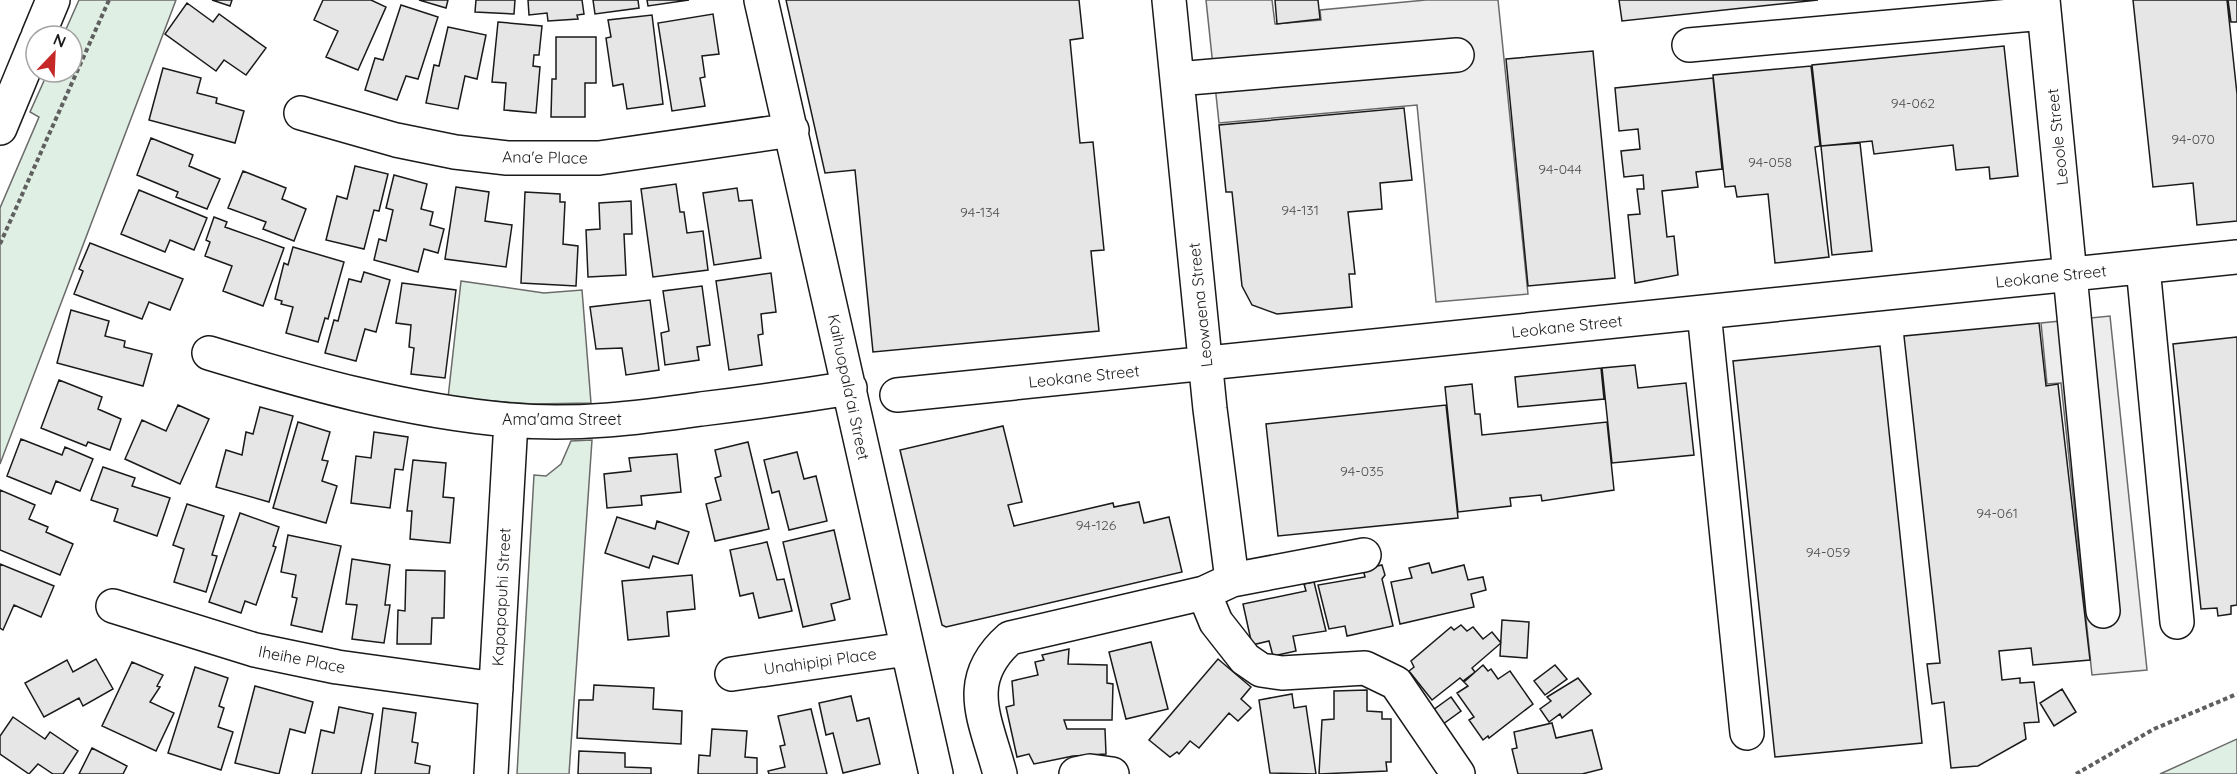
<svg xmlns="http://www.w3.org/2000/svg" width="2237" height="774" font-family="Quicksand,sans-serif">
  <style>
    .green { fill: #e0efe3; stroke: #6a6a6a; stroke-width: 1.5 }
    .parking { fill: #ededed; stroke: #6a6a6a; stroke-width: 1.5 }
    .building { fill: #e6e6e6; stroke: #1a1a1a; stroke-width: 1.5 }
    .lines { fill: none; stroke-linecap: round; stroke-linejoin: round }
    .minor-casing { stroke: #1a1a1a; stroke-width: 36 }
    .highway-casing { stroke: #1a1a1a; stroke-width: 36 }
    .path { stroke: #5f5f5f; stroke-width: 4; stroke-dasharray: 4.5 3; stroke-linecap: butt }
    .minor { stroke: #fff; stroke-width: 33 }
    .highway { stroke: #fff; stroke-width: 33 }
    .labels { text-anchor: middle; stroke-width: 4.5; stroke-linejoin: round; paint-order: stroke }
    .number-label { font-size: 14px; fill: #4d4d4d }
    .street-label { font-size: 16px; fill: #1a1a1a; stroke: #fff }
  </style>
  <rect width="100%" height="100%" fill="#fff"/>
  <path class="green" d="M79,0H176L0,464V208L39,117L30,112L48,72H72V36H63Z
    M461,281L544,293L582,290L591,403L533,404L448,398Z
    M592,440L569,774H517L534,475L546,476L561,464L571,441Z
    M2237,739V774H2160Z"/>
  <path class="parking" d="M1206,0H1272L1275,24L1321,20L1320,10L1426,0H1498L1528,294L1436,302L1417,105L1219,123Z
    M2110,316L2147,670L2092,675L2061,383L2047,384L2041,323Z"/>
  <path class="building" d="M212,0H232L230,6Z
    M323,0H371L386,7L358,70L326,57L338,31L314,20Z
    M419,0H448L446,8Z
    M476,0H515L514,14L475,12Z
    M528,0H582L584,14L577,15L578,19L548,21L547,13L529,15Z
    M593,0H638L639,8L595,14Z
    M647,0H689L648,6Z
    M786,0H1079L1083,38L1070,40L1080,143L1093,142L1104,250L1091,251L1099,331L873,352L855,170L825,173Z
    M1275,0H1318L1320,19L1277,24Z
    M1619,0H1818L1622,21Z
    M2133,0H2227L2237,94V221L2197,225L2193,183L2153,187Z
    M2228,0H2237V22H2231Z
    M187,3L213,22L219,14L266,48L246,75L224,60L216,71L165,34Z
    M401,5L438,17L418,79L406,76L397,100L365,90L375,58L383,60Z
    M713,14L719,54L702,56L705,77L700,78L705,106L672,111L658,23Z
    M652,15L663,104L627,109L623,84L613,86L606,38L611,37L608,20Z
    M498,22L542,26L539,55H534L533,66L540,67L536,113L504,110L506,83L492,82Z
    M448,27L486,35L477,79L465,76L458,109L426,103L434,65L439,66Z
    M556,37H596V83H585V117H551L552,79H556Z
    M2004,46L2018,176L1990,179L1989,167L1956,170L1953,145L1874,154L1872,141L1821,146L1812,65Z
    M1593,51L1615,278L1528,286L1506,59Z
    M1811,66L1820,146L1815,147L1829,257L1775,263L1768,194L1737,197L1735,186L1725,187L1713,75Z
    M163,68L201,78L197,93L217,98L216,103L244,111L235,143L149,120Z
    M1713,78L1722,169L1696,172L1698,187L1662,191L1667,237L1674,236L1678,275L1635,283L1628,215L1640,214L1637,189H1644L1643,175L1624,177L1621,151L1640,149L1638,129L1619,131L1615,88Z
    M1404,108L1412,180L1380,183L1382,209L1348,212L1355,274H1349L1352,307L1277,314L1252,305L1242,286L1232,192H1226L1219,125Z
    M151,138L193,155L189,166L220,179L207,209L176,197L178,192L137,175Z
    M1860,143L1872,251L1832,255L1821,146Z
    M355,166L388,174L379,211L374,210L364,249L326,240L337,196L347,199Z
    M243,171L286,188L282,199L306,209L294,241L263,229L266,222L228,208Z
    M394,175L427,184L421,209L433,212L430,225L444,229L438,253L424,249L418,272L374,260L379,239L386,241L393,210L386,208Z
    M676,184L680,212H684L687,233L703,231L708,270L653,277L641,189Z
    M456,187L489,192L485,221L512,225L506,267L445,259Z
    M737,188L739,201L752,200L761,258L714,265L703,193Z
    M139,190L207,218L194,250L170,240L165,252L121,234Z
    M525,192L560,194V202H565L563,244L578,246L576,286L521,283Z
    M631,201L632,234H624L626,275L588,277L586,230L600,229L599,203Z
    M214,217L227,222L225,227L284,248L263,306L223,291L232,266L205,256L210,242L206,240Z
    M90,243L183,279L170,310L149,302L142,319L74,294L83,271L79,269Z
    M293,247L344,262L328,319L325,318L318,342L286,333L293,307L281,304L282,301L275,299L284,263L288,265Z
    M364,272L390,280L376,332L365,329L356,361L325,353L334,320L338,321L349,279L361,282Z
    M771,273L776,312L761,314L763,334L758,335L762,365L729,370L716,281Z
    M402,283L456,290L445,378L411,374L414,348L409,347L411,325L396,323Z
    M702,286L710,345L697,347L699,360L665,365L661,333L669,331L663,291Z
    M650,300L659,370L626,375L622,348L596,349L590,307Z
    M71,310L109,321L105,336L125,341L124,347L152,354L143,386L57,363Z
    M2039,323L2046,386L2058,384L2090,660L2033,665L2031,648L1999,651L2002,680L2020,678V683L2034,682L2039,722L2024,723L2026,739L1978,766L1951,768L1944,702L1932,704L1927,664L1940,663L1904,336Z
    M2237,337V605L2231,606V614L2218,616L2217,608L2201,609L2173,344Z
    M1880,346L1922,743L1775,757L1733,361Z
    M1635,365L1638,388L1686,383L1694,455L1612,463L1602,368Z
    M1601,368L1604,399L1518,407L1515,377Z
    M59,380L102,397L98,409L121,419L110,450L88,442L86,446L41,428Z
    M1472,384L1475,414H1480L1482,435L1607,422L1614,490L1542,501L1541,495L1510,498L1511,506L1458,512L1445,387Z
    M178,405L209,419L180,484L125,459L142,420L166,431Z
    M1446,405L1458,518L1278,536L1266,424Z
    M260,407L293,416L269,502L216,487L226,450L242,455L246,432L253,434Z
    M298,422L330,432L322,460L328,461L322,481L337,486L326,523L273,508Z
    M1003,426L1022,502L1008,505L1014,526L1113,503L1114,507L1139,502L1144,523L1169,517L1182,572L946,627L942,625L900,450Z
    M374,432L408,437L403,470L395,469L390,508L351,503L356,456L371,458Z
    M21,439L62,455L65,447L93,459L80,491L56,481L51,494L7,476Z
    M748,442L769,529L715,541L706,504L721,500L715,478L721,476L715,450Z
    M797,452L804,479L816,476L827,521L789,530L779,491L772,493L764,460Z
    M677,454L681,492L641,496L642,505L607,508L604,474L631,471L629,458Z
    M413,460L446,463L443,497L454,498L450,543L410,539L412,511H407Z
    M103,467L135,478L132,486L170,498L157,536L114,521L118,509L91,500Z
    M0,490L35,505L29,519L48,527L46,532L73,544L60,575L0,550Z
    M187,504L224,516L212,555L217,556L206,592L174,582L184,549L173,545Z
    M240,513L279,527L273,546L276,547L256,605L245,601L241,613L209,602Z
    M617,517L655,529L657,521L689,532L678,564L653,556L649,568L605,553Z
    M834,530L850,599L831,604L835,620L803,627L783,542Z
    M288,535L341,546L322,632L291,625L297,598L292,597L296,575L281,572Z
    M767,542L777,580L784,579L792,611L759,618L753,593L740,596L730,550Z
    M352,559L390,565L385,605H390L384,643L352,639L357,605L346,604Z
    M1429,563L1432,573L1464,565L1468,580L1483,577L1486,590L1471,594L1474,607L1400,624L1391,582L1412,578L1409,568Z
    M0,564L54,586L41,617L14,605L3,630L0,628Z
    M1382,565L1385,575L1382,579L1393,626L1347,636L1345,626L1329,629L1318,585L1365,577L1363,569Z
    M406,570L445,571L444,618H432L431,644H397L398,610L405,611Z
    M692,575L695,609L667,612L669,636L628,640L622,581Z
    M1314,582L1326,631L1293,636L1296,651L1273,656L1269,641L1252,645L1243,604L1306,591L1304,584Z
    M1502,620L1529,622L1527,658L1500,656Z
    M1461,625L1467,631L1473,627L1483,639L1492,632L1501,643L1472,668L1475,672L1463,681L1460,678L1432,700L1409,671L1414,667L1411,661L1451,627L1454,630Z
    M1151,642L1168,709L1126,719L1109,652Z
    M1069,649L1068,664L1107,665V683L1113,684L1112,720H1064L1067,729H1105L1106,754L1073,756L1034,764L1029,754L1017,757L1006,707L1014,705L1012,681L1038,675L1035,662L1044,660L1042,655Z
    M96,659L113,689L83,706L79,698L44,717L25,683L67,660L73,672Z
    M1218,659L1251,687L1241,699L1251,708L1238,721L1229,713L1199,748L1190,741L1179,754L1177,752L1170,757L1149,740Z
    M132,662L163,675L157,686L160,687L150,702L174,713L156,751L102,726Z
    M1483,665L1488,671L1491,669L1498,679L1510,671L1533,704L1489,738L1488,736L1483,740L1469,720L1474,717L1457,693L1468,686L1464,682Z
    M1555,665L1567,679L1545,695L1534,681Z
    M195,667L228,678L219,706L224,708L218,727L233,732L221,770L168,753Z
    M1578,678L1591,694L1562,718L1560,714L1549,722L1540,709L1551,701L1547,697Z
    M594,685L654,688L653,709L682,711L681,744L577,738L579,700H593Z
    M255,686L313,702L305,733L290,729L279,774L235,763Z
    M2062,689L2076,712L2054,726L2040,703Z
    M1367,690V711L1382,712V719H1391V762H1386L1387,771L1319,774L1322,720L1334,719V691Z
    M1292,694L1294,708L1306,706L1316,774L1270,773L1259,700Z
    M851,696L857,721L869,718L880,764L843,773L833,733L826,735L819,703Z
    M1451,697L1461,711L1439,727L1429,713Z
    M339,707L373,714L361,774H312L321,730L334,733Z
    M383,708L416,713L412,742L418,743L415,763L430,766L429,774H375Z
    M811,709L827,774H769L768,771L785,767L780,746L785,745L778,716Z
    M13,717L45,739L50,732L78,751L63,774H53L38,764L29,774L0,754V736Z
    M1552,723L1556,738L1592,730L1602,769L1582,774H1518L1512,749L1517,748L1514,732Z
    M712,729L747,731L745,757L757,758V774H698L699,755L710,756Z
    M92,748L127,766L123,774H79Z
    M579,751L625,753V767L651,768V774H578Z"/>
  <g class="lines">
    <defs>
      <path id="minor" d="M761,0L936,774
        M2043,0L2103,611
        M1689,45L2044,13
        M1177,79L1457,55
        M301,113L396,140L455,152L507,158H599L792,130
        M2143,267L2177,622
        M1704,312L1747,733
        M209,353C308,383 406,411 510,420C574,426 638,418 701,409C751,403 800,396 850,388
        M897,395L2237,257
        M1232,580L1364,555
        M1204,593L1216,622L1245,659L1261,670L1282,673L1365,668L1396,683L1458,774
        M113,606L255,650L337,667L496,689
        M732,674L907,649
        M491,774L511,421
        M1000,774C986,720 961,681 1010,638L1204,593L1232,580L1210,409L1169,0
        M1076,774L1090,771L1112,774"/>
      <path id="highway" d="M38,36L53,0
        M0,128L36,41"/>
    </defs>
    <use href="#minor" class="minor-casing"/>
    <use href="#highway" class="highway-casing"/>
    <path class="path" d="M0,244L109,0
      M2076,774L2154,729L2237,694"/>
    <use href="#minor" class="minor"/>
    <use href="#highway" class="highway"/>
  </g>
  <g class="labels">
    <g class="number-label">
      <text x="1913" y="108">94-062</text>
      <text x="2193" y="144">94-070</text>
      <text x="1770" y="167">94-058</text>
      <text x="1560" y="174">94-044</text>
      <text x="1300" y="215">94-131</text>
      <text x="980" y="217">94-134</text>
      <text x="1362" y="476">94-035</text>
      <text x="1997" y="518">94-061</text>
      <text x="1096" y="530">94-126</text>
      <text x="1828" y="557">94-059</text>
    </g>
    <g class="street-label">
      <text transform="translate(2057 137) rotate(-96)" y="6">Leoole Street</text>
      <text transform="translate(545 157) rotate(1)" y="6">Ana'e Place</text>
      <text transform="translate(2051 276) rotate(-6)" y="6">Leokane Street</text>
      <text transform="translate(1200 305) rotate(-96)" y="6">Leowaena Street</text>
      <text transform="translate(1567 326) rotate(-6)" y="6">Leokane Street</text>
      <text transform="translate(1084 376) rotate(-6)" y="6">Leokane Street</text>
      <text transform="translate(849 387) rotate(78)" y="6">Kaihuopala'ai Street</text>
      <text x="562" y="425">Ama'ama Street</text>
      <text transform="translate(501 597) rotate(-87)" y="6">Kapapapuhi Street</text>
      <text transform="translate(302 659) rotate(11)" y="6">Iheihe Place</text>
      <text transform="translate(820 661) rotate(-8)" y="6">Unahipipi Place</text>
    </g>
  </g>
  <g transform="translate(54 54) rotate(23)"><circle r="28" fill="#ffffff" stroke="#a3a3a3" stroke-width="1.5"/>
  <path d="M0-4.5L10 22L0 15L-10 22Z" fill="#c62828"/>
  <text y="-9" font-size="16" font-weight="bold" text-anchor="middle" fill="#1a1a1a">N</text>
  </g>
</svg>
